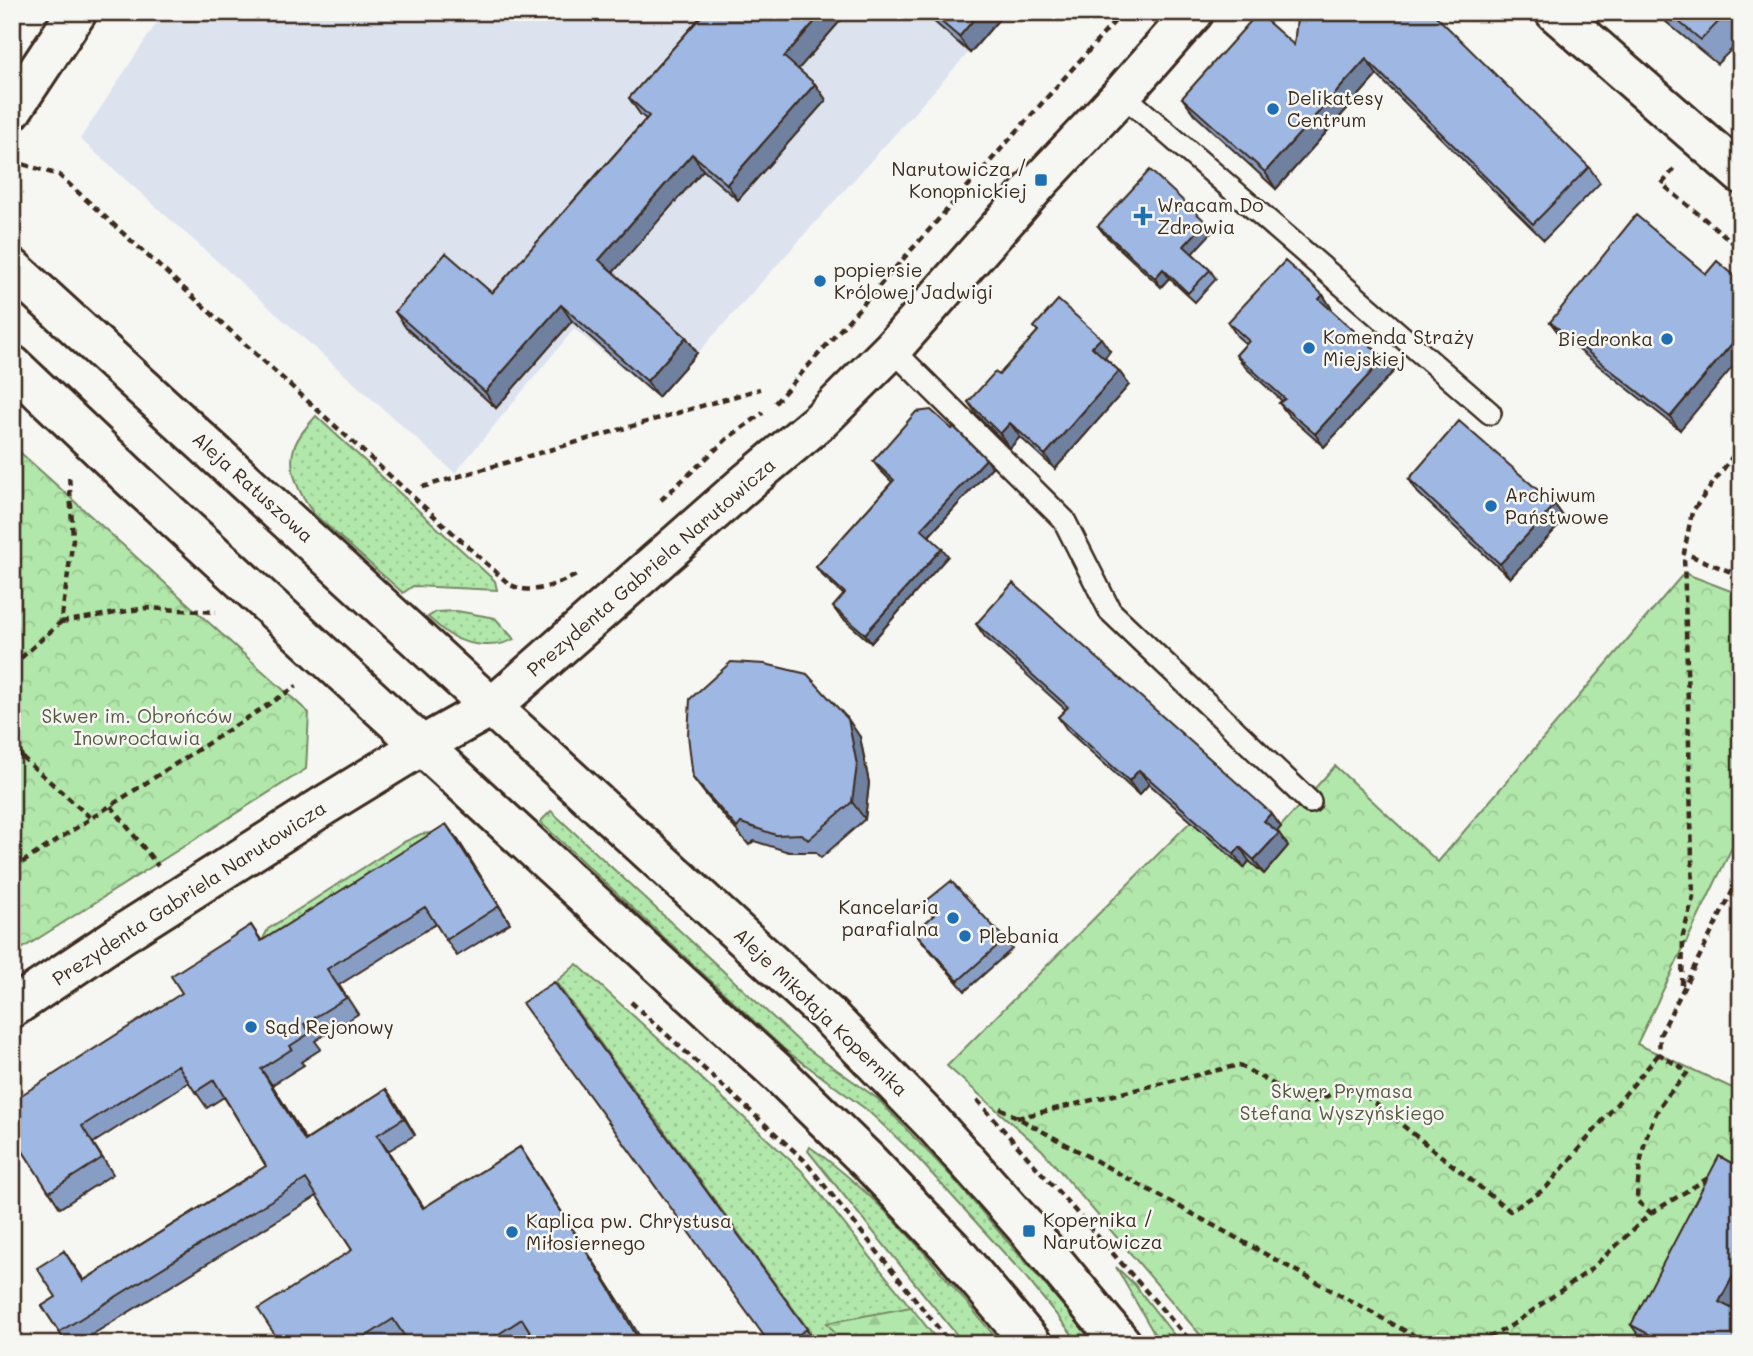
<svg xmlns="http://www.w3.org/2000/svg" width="1753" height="1356" font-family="Mali,sans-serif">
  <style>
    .built { fill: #dce3ee }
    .grass { fill: url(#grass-dots); stroke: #768864; stroke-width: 2 }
    .forest { fill: url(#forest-firs); stroke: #768864; stroke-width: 2 }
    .park { fill: url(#park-crowns); stroke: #768864; stroke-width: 2 }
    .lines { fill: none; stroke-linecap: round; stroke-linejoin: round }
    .service-casing { stroke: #3b2a1e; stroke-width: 26 }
    .minor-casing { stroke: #3b2a1e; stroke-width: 44 }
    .tertiary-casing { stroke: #3b2a1e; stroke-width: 44 }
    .path { stroke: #3b2a1e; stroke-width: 4.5; stroke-dasharray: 7 5; stroke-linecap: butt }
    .service { stroke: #f6f6f2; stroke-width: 21 }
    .minor { stroke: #f6f6f2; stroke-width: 38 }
    .tertiary { stroke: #f6f6f2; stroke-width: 38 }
    .wall { fill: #889dc3; stroke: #3b2a1e; stroke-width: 2 }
    .shaded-wall { fill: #6f809f; stroke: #3b2a1e; stroke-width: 2 }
    .building { fill: #9eb7e3; stroke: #3b2a1e; stroke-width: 2 }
    .poi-dot { fill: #1f6fb2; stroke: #f6f6f2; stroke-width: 2.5 }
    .labels { text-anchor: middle; stroke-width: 5; stroke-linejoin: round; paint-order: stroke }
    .poi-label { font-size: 19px; fill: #3b2a1e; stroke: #f6f6f2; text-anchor: start }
    .street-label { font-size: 19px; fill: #3b2a1e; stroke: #f6f6f2 }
    .park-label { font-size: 19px; fill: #585941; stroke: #f6f6f2 }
  </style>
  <defs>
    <pattern id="grass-dots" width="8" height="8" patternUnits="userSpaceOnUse" patternTransform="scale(1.75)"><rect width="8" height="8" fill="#b1e7aa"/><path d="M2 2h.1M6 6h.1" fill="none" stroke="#99c692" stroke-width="1.8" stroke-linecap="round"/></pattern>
    <pattern id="forest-firs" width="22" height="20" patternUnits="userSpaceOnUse" patternTransform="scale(1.75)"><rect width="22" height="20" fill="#b1e7aa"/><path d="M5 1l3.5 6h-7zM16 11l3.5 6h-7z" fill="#99c692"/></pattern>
    <pattern id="park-crowns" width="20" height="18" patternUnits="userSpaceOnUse" patternTransform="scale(1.75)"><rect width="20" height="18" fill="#b1e7aa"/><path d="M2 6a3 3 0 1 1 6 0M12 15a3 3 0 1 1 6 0" fill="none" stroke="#99c692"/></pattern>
  </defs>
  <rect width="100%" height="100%" fill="#f6f6f2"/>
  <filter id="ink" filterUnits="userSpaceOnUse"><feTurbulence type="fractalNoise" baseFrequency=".0143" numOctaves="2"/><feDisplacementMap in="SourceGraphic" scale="14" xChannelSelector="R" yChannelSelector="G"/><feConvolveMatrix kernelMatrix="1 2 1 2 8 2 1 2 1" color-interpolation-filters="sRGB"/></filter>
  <g filter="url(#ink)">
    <path class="built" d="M164,12H1005L658,397L574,329L455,473L80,139Z"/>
    <path class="grass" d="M316,416L495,581L497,590L413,586L403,593L314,514C301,497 287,470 294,448C298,436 308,425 316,416Z
      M457,611L495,618L514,639C496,649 468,646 450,635C442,630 435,623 428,617L436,612Z
      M551,811L805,1047L878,1099L951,1176L1096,1344H1080L1025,1276L912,1152L867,1110L784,1049L540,822Z
      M431,833L447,836L272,953L263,939L268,929L402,843L421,834Z
      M577,964L801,1170L940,1344H819L556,982Z
      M810,1147C885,1200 943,1274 1001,1344H964L808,1151Z
      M1116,1267L1134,1284L1181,1344H1160Z"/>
    <path class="forest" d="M911,1307L940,1344H843L827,1323Z"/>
    <path class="park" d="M12,445L309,713L306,769L12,955Z
      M1684,573L1741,595V829L1637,1044L1741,1092V1145L1634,1344H1208L1042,1150L947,1066L1191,821L1244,867L1335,766L1438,862Z"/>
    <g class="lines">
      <defs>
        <path id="service" d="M1122,94L1490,413
          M892,349L1064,520L1110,611L1310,802"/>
        <path id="minor" d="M1555,12L1741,174
          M12,110L77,12"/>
        <path id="tertiary" d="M12,268L828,1015L934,1124L1029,1231L1122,1344
          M12,365L133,480L779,1074L868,1161L953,1250L1032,1344
          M12,1008L119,936L325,805L423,745L493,706L745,484L821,420L892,349L1041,180L1122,94L1194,12"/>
      </defs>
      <use href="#service" class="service-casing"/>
      <use href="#minor" class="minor-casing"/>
      <use href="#tertiary" class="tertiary-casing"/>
      <path class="path" d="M12,161L59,175L509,584C532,597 557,584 579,574
        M1674,169L1662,184L1741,249
        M775,403L1123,12
        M1741,445L1692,512L1684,553L1741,576
        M422,487L760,389
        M661,500L728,438L763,413
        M61,622L146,608L216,612
        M12,666L61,622L73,539L69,474
        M12,729L22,757L12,764
        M22,757L92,819
        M111,806L158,866
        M12,869L297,686
        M1682,985L1683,935L1693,898L1684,553
        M631,1002L804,1160L951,1344
        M977,1100L1193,1344
        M1000,1108L1429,1344
        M1017,1118L1239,1065L1309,1104L1352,1085L1510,1211L1545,1189L1659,1054
        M1651,1213L1713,1175
        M1478,1344L1512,1325L1590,1270L1651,1213L1637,1201C1638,1169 1643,1135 1660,1106C1668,1094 1679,1083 1688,1072L1659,1054L1660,1035L1741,874"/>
      <use href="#service" class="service"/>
      <use href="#minor" class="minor"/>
      <use href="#tertiary" class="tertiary"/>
    </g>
    <path class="wall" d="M705,12H848L798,69L815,84L826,100L738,200L703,170L613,272L686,337L697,353L658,397L572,321L496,408L406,328L395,312L492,293L646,119L640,114L629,98Z
      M923,12H1005L970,53Z
      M1298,12L1589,167L1600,183L1544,240L1377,75L1276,189L1194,114L1182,98L1294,45Z
      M1654,12H1741V40L1717,64Z
      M1098,226L1213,231L1192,253L1210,270L1216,279L1195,302L1169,278L1161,287L1105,235Z
      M1706,274L1680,430L1560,335L1550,322Z
      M1323,295L1332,309L1331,310L1384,358L1394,371L1324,447L1289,416L1279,403L1282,401L1246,368L1236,355L1246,344L1237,336L1228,322Z
      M1034,327L1110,351L1105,358L1119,371L1129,385L1055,469L1020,437L1010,448L978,416L968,402L999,375L1038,331Z
      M873,461L992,467L929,536L948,556L871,643L839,615L833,607L844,595L822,575L816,567L892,482L879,469Z
      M1409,479L1555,505L1565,519L1510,578L1418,493Z
      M976,624L1271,813L1281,827L1277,831L1288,846L1264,874L1249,861L1244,868L1149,784L1139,795L1068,731L1058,717L1066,710L985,637Z
      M860,737L869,783L865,819L821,858L815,852H789L754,841L749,845L706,795L693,778Z
      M458,840L510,923L457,956L436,924L339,985L358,1014L315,1041L321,1049L301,1062L304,1065L272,1085L306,1140L386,1089L398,1106L415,1135L388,1151L424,1208L520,1147L622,1306L532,1336L520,1344H410L404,1336L391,1344H281L352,1250L317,1196L77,1344H67L42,1306L56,1297L64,1251L84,1280L266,1166L224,1097L207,1108L189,1082L93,1143L113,1174L60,1208L12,1134L182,993L251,925L262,941Z
      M924,903L1005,939L1012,949L965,991L922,941L915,932L933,916Z
      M554,982L816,1343L815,1344H769Z
      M1631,1325L1741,1344H1645Z"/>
    <path class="shaded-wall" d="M823,12H848L795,73L784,57Z
      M980,12H1005L970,53L959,37Z
      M1366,59L1377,75L1276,189L1265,172Z
      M815,84L826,100L738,200L727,184Z
      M692,154L703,170L610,276L599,260Z
      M1206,222L1213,231L1191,255L1184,246Z
      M1163,269L1169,278L1161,287L1155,278Z
      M1323,295L1332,309L1329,312L1319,299Z
      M561,305L572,321L496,408L485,392Z
      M1741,333V357L1680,430L1670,417Z
      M686,337L697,353L658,397L647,381Z
      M1101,338L1110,351L1102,361L1092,347Z
      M1384,358L1394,371L1324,447L1315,434Z
      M1119,371L1129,385L1055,469L1045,455Z
      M1010,423L1020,437L1010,448L1000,434Z
      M986,459L992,467L927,538L921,529Z
      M1555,505L1565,519L1510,578L1500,564Z
      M942,548L948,556L871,643L865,634Z
      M848,719L860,737L869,783L865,819L852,802Z
      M1139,770L1149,784L1139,795L1129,781Z
      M1271,813L1281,827L1274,835L1264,821Z
      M446,824L458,840L510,923L499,906Z
      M1279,833L1288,846L1264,874L1254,860Z
      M1240,847L1249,861L1244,868L1234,854Z
      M261,1069L272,1085L316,1157L305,1141Z
      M386,1089L398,1106L415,1135L404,1118Z
      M377,1135L388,1151L435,1225L423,1208Z
      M520,1147L622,1306L644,1344H641Z
      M1741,1261V1316L1719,1302Z"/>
    <path class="building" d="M705,12H823L784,57L815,84L727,184L692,154L599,260L686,337L647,381L561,305L485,392L395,312L446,253L492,293L649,116L629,98Z
      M930,12H980L959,37Z
      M1298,12H1432L1589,167L1533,224L1366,59L1265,172L1182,98L1258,13L1294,45Z
      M1667,12H1728L1701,40Z
      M1741,64V73L1736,70Z
      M1150,170L1206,222L1184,246L1210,270L1188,293L1163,269L1155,278L1098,226Z
      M1636,215L1706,274L1717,261L1741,281V333L1670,417L1550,322Z
      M1285,261L1323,295L1319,299L1384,358L1315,434L1279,403L1285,399L1236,355L1249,341L1228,322Z
      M1058,300L1101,338L1092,347L1119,371L1045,455L1010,423L1000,434L968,402L995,372L999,375L1038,331L1034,327Z
      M931,410L952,429L954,427L986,459L921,529L942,548L865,634L833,607L845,593L816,567L894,480L873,461L916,412Z
      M1459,421L1555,505L1500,564L1409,479Z
      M1013,583L1271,813L1264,821L1279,833L1254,860L1240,847L1234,854L1139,770L1129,781L1058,717L1068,707L976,624Z
      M731,662L765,664L807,674L848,719L857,765L852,802L808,840L802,834L776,835L741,823L737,828L693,778L688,735L690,699Z
      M446,824L499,906L446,940L425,907L327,969L346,998L304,1024L310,1033L290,1046L292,1049L261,1069L305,1141L386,1089L404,1118L377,1135L423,1208L520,1147L610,1289L641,1344H538L522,1319L483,1344H410L393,1319L354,1344H281L258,1309L352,1250L306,1179L59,1332L42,1306L56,1297L37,1268L64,1251L83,1281L266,1166L214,1080L195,1092L178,1065L82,1126L102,1158L49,1192L12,1134V1101L182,993L171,976L251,925L261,941Z
      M951,881L1005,939L958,981L915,932L934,915L924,903Z
      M554,982L807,1329L783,1344H770L522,1003Z
      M1719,1156L1741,1168V1261L1719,1302L1741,1313V1344H1668L1631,1325Z
      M175,1338L179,1344H165Z"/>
  </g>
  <g class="poi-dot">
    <circle cx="1273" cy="109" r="7"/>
    <rect x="1034" y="173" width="14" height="14" rx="3.5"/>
    <path d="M1139.5 205.5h7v7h7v7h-7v7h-7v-7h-7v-7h7z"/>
    <circle cx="820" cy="281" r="7"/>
    <circle cx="1667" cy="339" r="7"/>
    <circle cx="1309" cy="348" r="7"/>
    <circle cx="1491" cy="506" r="7"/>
    <circle cx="953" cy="918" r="7"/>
    <circle cx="965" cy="936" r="7"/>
    <circle cx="251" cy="1027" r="7"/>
    <rect x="1022" y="1224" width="14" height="14" rx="3.5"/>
    <circle cx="512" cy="1232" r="7"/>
  </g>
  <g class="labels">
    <g class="poi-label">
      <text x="1287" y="105">Delikatesy<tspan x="1287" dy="22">Centrum</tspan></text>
      <text x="1027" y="176" text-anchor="end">Narutowicza /<tspan x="1027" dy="22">Konopnickiej</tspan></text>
      <text x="1157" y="212">Wracam Do<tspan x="1157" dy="22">Zdrowia</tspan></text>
      <text x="834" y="277">popiersie<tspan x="834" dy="22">Królowej Jadwigi</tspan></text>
      <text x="1323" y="344">Komenda Straży<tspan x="1323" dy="22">Miejskiej</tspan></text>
      <text x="1653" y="346" text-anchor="end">Biedronka</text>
      <text x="1505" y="502">Archiwum<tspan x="1505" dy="22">Państwowe</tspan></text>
      <text x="939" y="914" text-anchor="end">Kancelaria<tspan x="939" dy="22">parafialna</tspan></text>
      <text x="979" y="943">Plebania</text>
      <text x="265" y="1034">Sąd Rejonowy</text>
      <text x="1043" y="1227">Kopernika /<tspan x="1043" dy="22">Narutowicza</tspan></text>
      <text x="526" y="1228">Kaplica pw. Chrystusa<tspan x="526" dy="22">Miłosiernego</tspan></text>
    </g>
    <g class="street-label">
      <text transform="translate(253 487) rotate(42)" y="7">Aleja Ratuszowa</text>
      <text transform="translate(651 567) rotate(-41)" y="7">Prezydenta Gabriela Narutowicza</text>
      <text transform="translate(189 893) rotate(-33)" y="7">Prezydenta Gabriela Narutowicza</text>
      <text transform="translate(821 1012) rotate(44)" y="7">Aleje Mikołaja Kopernika</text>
    </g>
    <g class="park-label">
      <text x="137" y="723">Skwer im. Obrońców<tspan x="137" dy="22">Inowrocławia</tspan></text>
      <text x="1342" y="1098">Skwer Prymasa<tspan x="1342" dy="22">Stefana Wyszyńskiego</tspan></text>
    </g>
  </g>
  <rect width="1753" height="1356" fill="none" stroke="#f6f6f2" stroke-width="42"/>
  <rect x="21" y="21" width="1711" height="1314" fill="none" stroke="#3b2a1e" stroke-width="2.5" filter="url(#ink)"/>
</svg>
